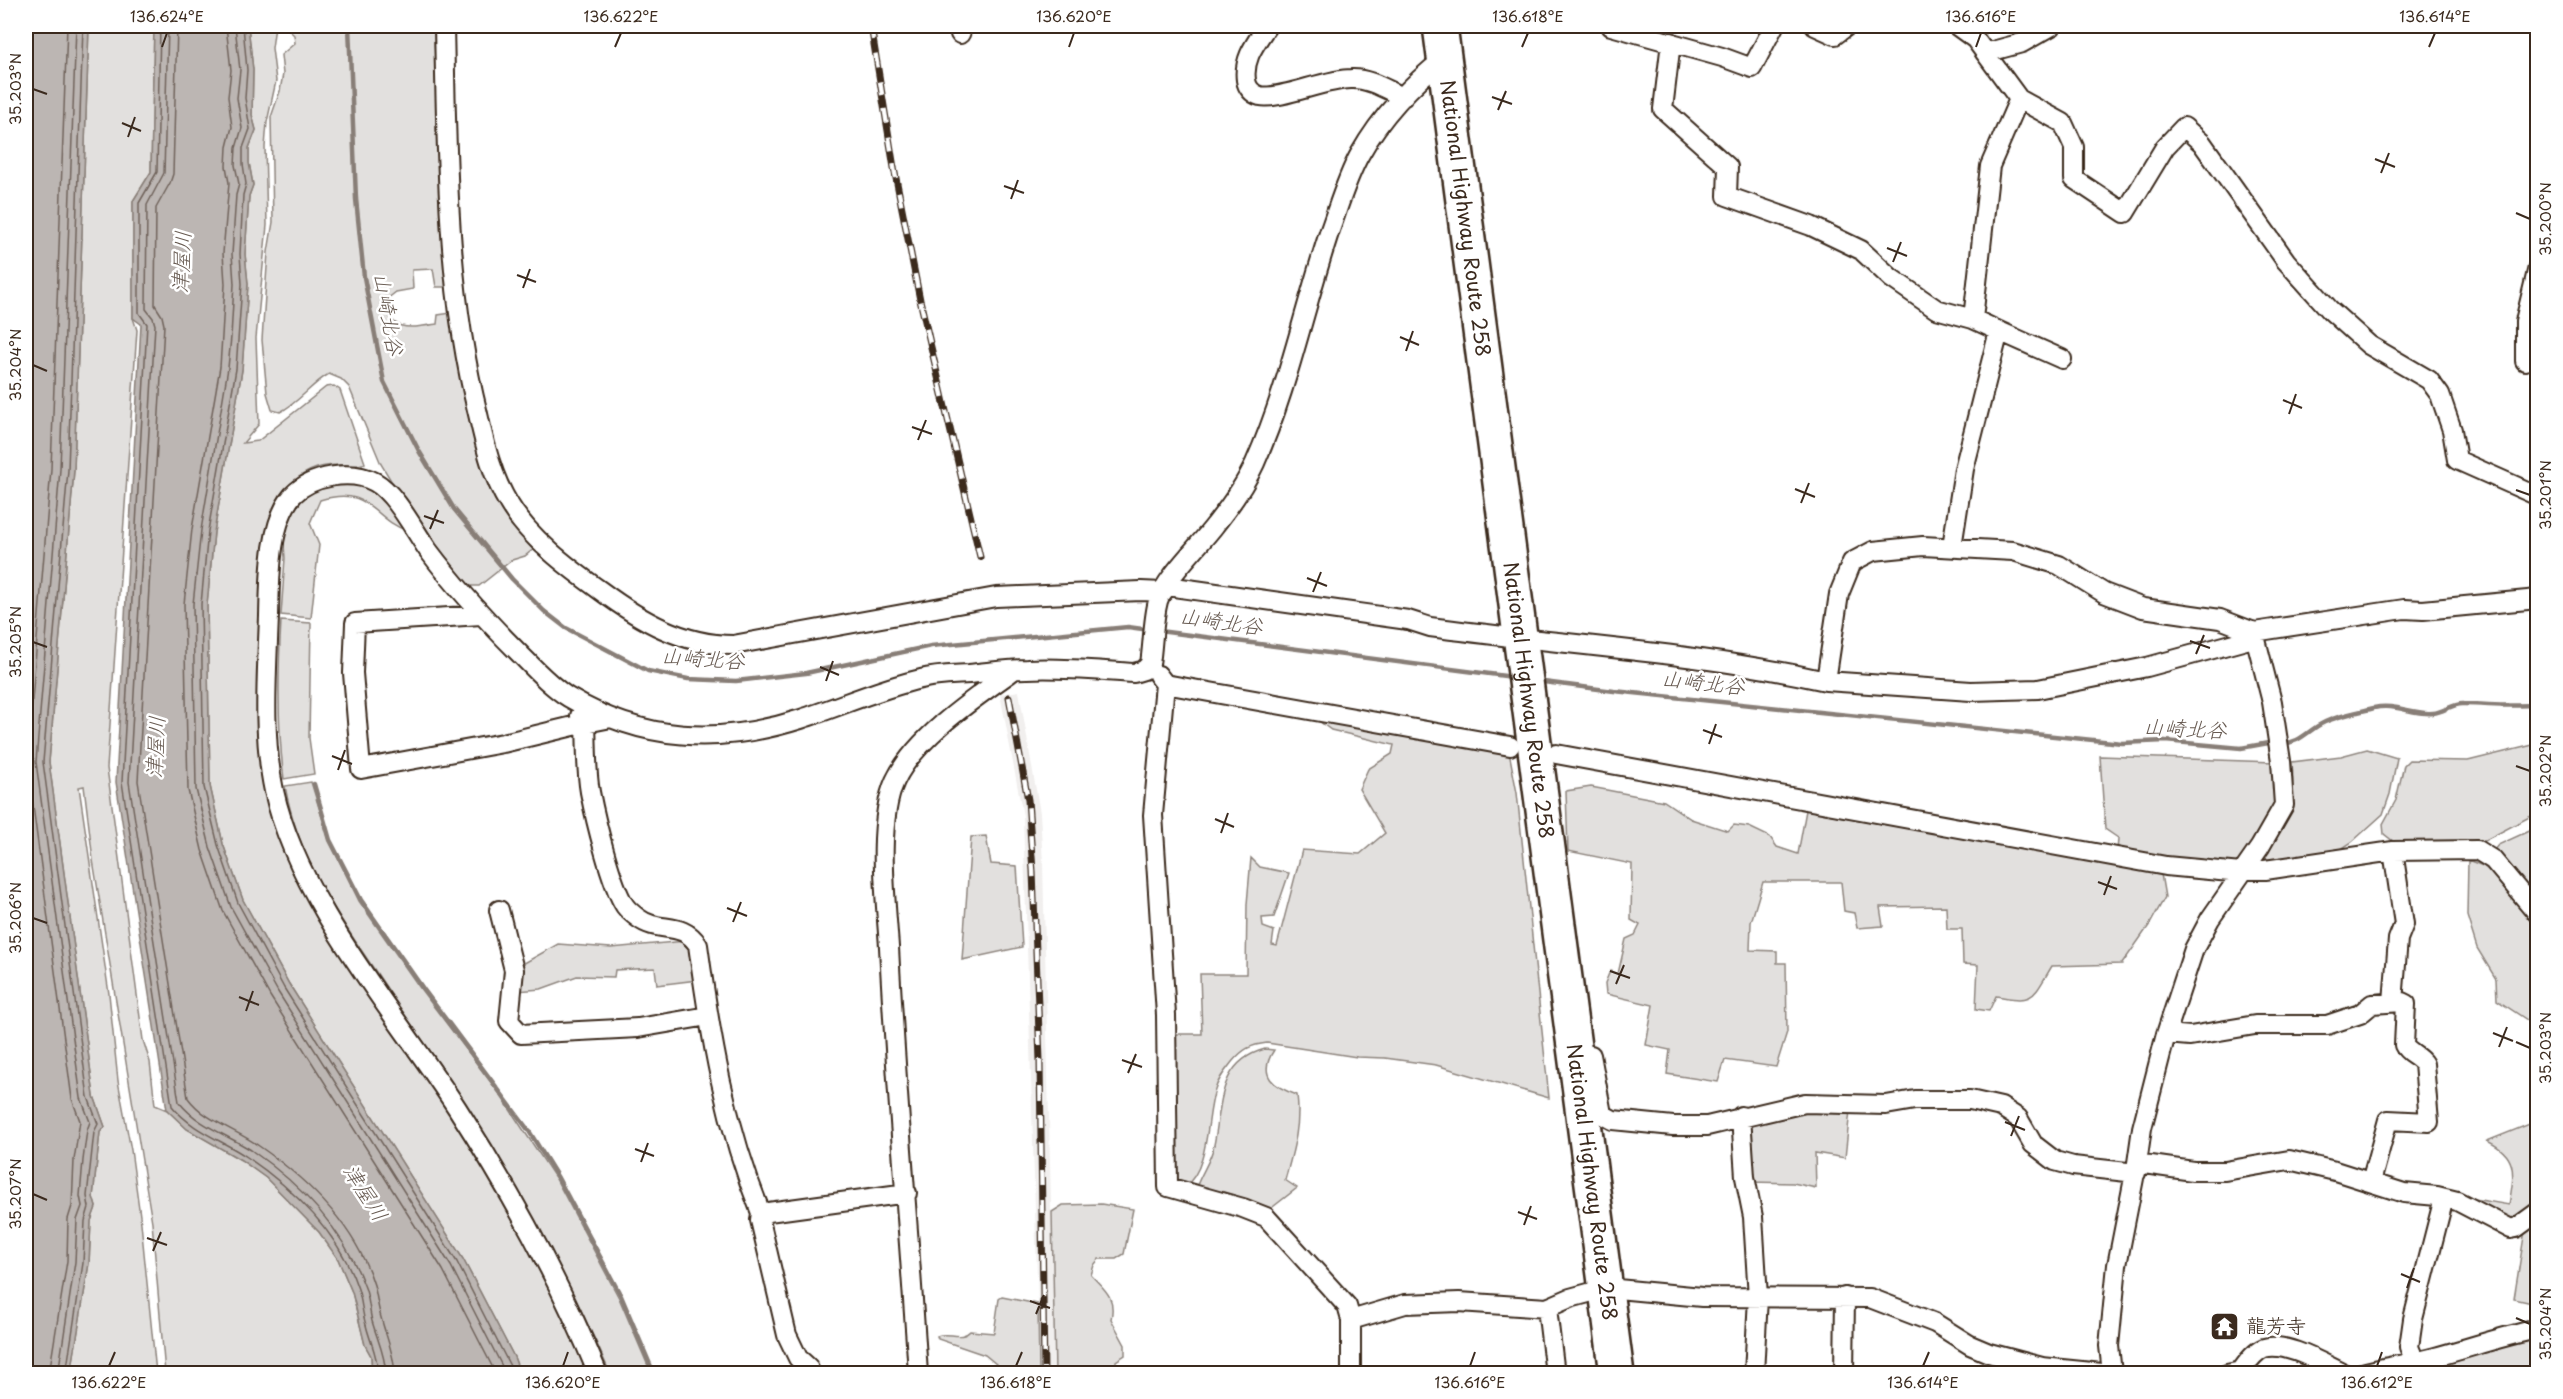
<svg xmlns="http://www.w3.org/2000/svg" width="2563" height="1399" font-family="'Playpen Sans','Klee One',sans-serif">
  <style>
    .built { fill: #f1efee }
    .green { fill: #e2e0de; stroke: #8e857e; stroke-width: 1.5 }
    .water { fill: #bcb6b3; stroke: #887e77; stroke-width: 1.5 }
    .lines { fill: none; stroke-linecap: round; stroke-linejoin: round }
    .shore { stroke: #6f625a; stroke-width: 1.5 }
    .stream { stroke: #887e77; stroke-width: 4.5 }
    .street-casing { stroke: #3b2a1e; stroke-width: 22 }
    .highway-casing { stroke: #3b2a1e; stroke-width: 38 }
    .street { stroke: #fff; stroke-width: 18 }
    .highway { stroke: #fff; stroke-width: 33 }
    .rail-casing { stroke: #3b2a1e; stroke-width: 7 }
    .rail { stroke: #fff; stroke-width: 4.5; stroke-dasharray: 14; stroke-linecap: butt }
    .ticks { fill: none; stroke: #3b2a1e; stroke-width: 2 }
    .labels { text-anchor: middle; stroke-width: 5; stroke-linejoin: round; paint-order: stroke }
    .street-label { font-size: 20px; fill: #3b2a1e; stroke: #fff }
    .poi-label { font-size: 20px; fill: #3b2a1e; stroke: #fff; text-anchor: start }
    .water-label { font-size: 21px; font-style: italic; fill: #685b52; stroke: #fff }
    .neatline { fill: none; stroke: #3b2a1e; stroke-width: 2 }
    .ticks-label { font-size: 15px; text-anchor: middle; fill: #3b2a1e }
  </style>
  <rect width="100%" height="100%" fill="#fff"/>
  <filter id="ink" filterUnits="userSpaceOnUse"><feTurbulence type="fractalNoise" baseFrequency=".0167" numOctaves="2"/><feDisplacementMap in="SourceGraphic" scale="12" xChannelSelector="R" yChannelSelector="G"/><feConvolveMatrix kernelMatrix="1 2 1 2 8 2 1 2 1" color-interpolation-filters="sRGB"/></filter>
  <g filter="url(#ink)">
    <path class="built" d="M1019,691L1040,813L1043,863L1055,1373H1040L1023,816L1000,694Z"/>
    <path class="green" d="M89,26H154L151,172L133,201V318L137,330L107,768L143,1040L150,1062L155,1105L167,1110L187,1129L241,1160L266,1178L319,1232L338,1259L352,1292L365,1345L371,1356L372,1373H165L152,1222L93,860L84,786L79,787L109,994L118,1081L131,1150L141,1223L156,1373L71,1374L89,1263L91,1221L96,1207L93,1197L100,1132L105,1127L94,1096L49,762L74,470Z
      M248,26H275L272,48L276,81L267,122L265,147L267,225L256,338L259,424L243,443L258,441L326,387L334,386L340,390L365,463C355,468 348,464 337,465C294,466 276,497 268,535L274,812L523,1231L591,1373H520L514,1357L463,1259L289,984L243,900L223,844L210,786L207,605L214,532L242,370L248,284L245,254L249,196L253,185L249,163V148L256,130L252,115L253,70Z
      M285,26H434L437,143L448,287H436L433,269L412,270L413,289L396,292L387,299C386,334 412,328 437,324L438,315L451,313L464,391L536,547L525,556L512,560L479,586H465L428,542L381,464L349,387L341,379L329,374C311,384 299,403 280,412L272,410L267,393L262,340L268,252L273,222L271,117L280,91L283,74L281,55L295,43L294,35Z
      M347,483C379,487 389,508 408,531C371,519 372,485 320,500L310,523L319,545L311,618L281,615L285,558L283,531L296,504L309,493L326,486Z
      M281,621L311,623L309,738L314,774L284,779C277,726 278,674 281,621Z
      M1316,719L1509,752L1517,793L1549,1098L1436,1065L1385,1058L1357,1057L1267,1043C1250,1045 1243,1049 1232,1062C1225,1071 1218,1079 1215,1090C1206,1115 1210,1169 1185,1186L1179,1184L1173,1172L1174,1034H1202L1200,974H1246L1247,904L1251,858L1260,867L1289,873L1274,917L1262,918L1263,927L1274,931L1272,945L1277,946L1302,850L1360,854L1385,833L1359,789L1368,769L1392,754L1394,745L1331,730Z
      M2537,744V813L2480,843L2407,845L2393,841L2384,834L2383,824L2396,800L2404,765L2409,760L2468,761Z
      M2367,749L2397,758L2390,794L2383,814L2352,842L2335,853L2269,860L2261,854C2287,815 2296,811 2292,762L2341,756Z
      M2100,756L2274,762L2277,799L2242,862L2232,866L2117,852L2118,838L2105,829Z
      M311,782L329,840L359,901L422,991L499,1093L556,1179L619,1298L651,1373H610C570,1282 522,1193 468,1109C438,1062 405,1016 374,969C334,910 298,858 285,786Z
      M1591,787L1664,801L1691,819L1728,831L1734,825L1749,827L1770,837L1777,847L1798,854L1806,810L2161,874L2165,897L2150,924L2122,964L2052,966C2032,999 2035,1003 1996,996L1989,1011L1976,1009L1978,965L1963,964L1962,929H1947L1946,906L1880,907L1883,926L1857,928L1854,913L1844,911L1841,882H1763L1751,922L1750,950L1777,951V963H1786L1787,1032L1776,1067L1725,1060L1718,1082L1667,1074L1670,1050L1646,1045L1653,1005L1606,994L1605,983L1610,971L1618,974L1626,939L1635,935L1640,925L1631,920L1632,864L1568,851L1566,791Z
      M2537,825V904L2493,851L2498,845L2533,829Z
      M986,836L991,864L1017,866L1022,947L962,960L971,837Z
      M2468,860L2483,866L2492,873L2537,928V1035L2530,1022L2497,1000L2496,979L2477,948L2467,916Z
      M686,941L693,950L697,980L657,985L655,968L615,970L614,977L577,976L541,989L517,991L519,966L558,944L611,948Z
      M1265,1049L1274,1050C1257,1076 1274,1087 1297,1095C1301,1126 1293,1151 1285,1180L1297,1188L1269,1210L1196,1188C1201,1173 1211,1161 1214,1145C1222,1107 1217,1062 1265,1049Z
      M1801,1107L1850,1110L1845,1158L1815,1153L1816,1188L1793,1183L1749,1182V1119Z
      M2537,1121V1208L2513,1226L2463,1197L2509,1205C2514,1174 2519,1156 2487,1141Z
      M1101,1204L1133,1209L1124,1254L1116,1259H1099L1094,1265L1091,1275C1105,1290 1116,1297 1111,1319L1125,1345V1355L1116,1361V1373H1055L1052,1212L1063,1205Z
      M2537,1217V1304L2514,1299L2526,1224Z
      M1002,1297L1038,1304L1039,1373H1007L985,1355L938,1339L937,1336C948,1331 961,1341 970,1331L994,1333L999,1299Z
      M2537,1336V1373H2438L2435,1365Z"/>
    <path class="water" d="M26,26H89L74,470L49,762L94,1096L105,1127L100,1132L93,1197L96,1207L91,1221L89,1263L71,1374L26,1373Z
      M154,26H248L253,70L252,115L256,130L249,148V163L253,185L249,196L245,254L248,284L242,370L214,532L207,605L210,786L223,844L243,900L289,984L463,1259L514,1357L520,1373H372L371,1356L365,1345L352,1292L338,1259L319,1232L266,1178L241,1160L187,1129L167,1110L116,782L141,324L133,318V201L151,172Z"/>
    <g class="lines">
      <path class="shore" d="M160,26L157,172L139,203V313L147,324L122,782L172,1106C192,1131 222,1140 247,1157C294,1189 340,1234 358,1289C362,1301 362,1313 366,1325C370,1342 378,1356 378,1374
        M168,26L164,173L147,205L146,309L153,318L155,325L129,782L179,1102C198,1126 226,1134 251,1150C300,1184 343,1229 364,1285C369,1296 369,1309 372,1321C377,1339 385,1354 386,1374
        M177,26L173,174L170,183L156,208L155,305L162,316L164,325L138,781L188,1098C206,1122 236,1129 259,1146C308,1180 356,1227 374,1285C377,1296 378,1309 382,1321C387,1339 394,1354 395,1374
        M226,26L231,70L228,97L232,127L227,147L226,166L229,183L223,253L225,284L222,336L220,367L192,529L184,604L188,790L202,850L223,911L270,996L443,1270L496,1374
        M235,26L240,70L237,98L242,128L236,148L235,165L239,184L236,195L232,254L234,284L231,337L228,368L201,530L193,604L196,789L210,847L231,907L278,992L451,1266L506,1374
        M243,26L247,70L245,98L250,129L243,148V164L246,184L243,195L240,254L242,284L236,369L208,531L201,604L204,787L218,845L238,903L284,988L457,1262L514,1374
        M49,1374L67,1261L68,1219L72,1206L74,1160L80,1121L72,1099L27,761L51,469L67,26
        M58,1374L75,1262L77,1220L82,1206L80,1196L83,1160L87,1130L90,1122L81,1098L36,762L60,469L76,26
        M66,1374L83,1263L85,1221L89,1207L87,1196L94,1132L98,1124L88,1097L43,762L68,470L83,26"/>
      <path class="stream" d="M349,26L356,199L364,277L384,382L419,451L454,509L512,579L544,611L566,628L648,671L688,679L736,681L806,673L931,646L1128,627L1150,630
        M1159,631L1513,677
        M1536,681L1614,691L2122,743L2165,741L2241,748L2274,742
        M2282,743C2300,744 2309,729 2325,722C2340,715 2359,712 2374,708C2395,703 2413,715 2433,713C2444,712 2453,703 2464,704C2489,704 2512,708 2538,704
        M314,784L330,840L361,900L424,990L529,1131L558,1178L621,1296L654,1374"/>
      <defs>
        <path id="street" d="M444,26C447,156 446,287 478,414C485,445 492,477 509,504C529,538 569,568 601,591C640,620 683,645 733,645L996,597L1141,591L1163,592
          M1267,26C1256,43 1243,58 1246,80C1247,87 1252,94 1260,96C1281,100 1325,79 1351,79C1369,78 1387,90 1403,97
          M1611,26L1722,57L1752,68L1774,26
          M1815,26L1835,35L1847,26
          M1957,26L1975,39L2019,99L2063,123L2074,147V179L2125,213L2165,147L2184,127L2202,143L2286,261L2330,310L2369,345L2429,380L2440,395L2452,430L2457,460L2538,496
          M960,34L963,26
          M1671,42L1663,109L1728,167L1727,196L1811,226L1861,250L1891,278L1936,309L1973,319
          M1985,53L2022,43L2052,26
          M1999,331L2062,359
          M2525,361V321L2538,267
          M1952,547L1964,469L1999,331L1973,319L1990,166L2019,99
          M1167,586L1408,620L1430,627C1562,645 1696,652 1826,681L1839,594L1852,562L1873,551L1923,546L2013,551L2059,565L2104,593L2143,608L2220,619L2254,632L2404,609L2423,610L2538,599
          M481,615L355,623L353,673L361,769L503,743L586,723L580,716
          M1158,675L1165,684L1510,746
          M1826,681L1971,691L2038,689L2147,667L2246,640L2254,632
          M1165,684L1153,815L1166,1015L1168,1187L1243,1208L1266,1217L1347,1306L1351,1320V1374
          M611,718L586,723C587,745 586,770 590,792C595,818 611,885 625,906C628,910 634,915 638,918C659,934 682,920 698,945C711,1040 725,1124 761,1213L760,1220L787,1335L798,1358L808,1367L811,1374
          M1556,754L2166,866L2241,873
          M2243,870H2265L2393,851L2477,850L2493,860L2538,914
          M499,910L514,970L509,1021L521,1034L638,1028L708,1016
          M2393,1002L2398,939L2404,924L2393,851
          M2166,1034L2190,1036L2255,1025H2327L2360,1014L2372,1004L2402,1002L2406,1004L2404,1045C2408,1054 2419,1055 2424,1064L2429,1122L2388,1120L2371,1182
          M1584,1056L1591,1055L1602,1114L1613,1120L1673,1126H1707L1805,1103L1886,1105L1915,1100H1970L2001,1107L2018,1118L2033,1144L2055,1161L2073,1166L2136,1173
          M1741,1116L1745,1177L1753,1217L1758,1297L1754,1374
          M2137,1163L2193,1171H2225L2289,1160L2335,1171L2404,1193L2437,1196L2457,1201L2511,1229L2516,1228L2538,1212
          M761,1213L907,1193
          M1547,1308L1555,1374
          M1351,1320L1405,1304L1459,1302L1547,1308L1570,1298L1607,1288L1702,1297L1870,1298L1935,1323L1970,1345L1989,1353L2042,1367L2112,1374
          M2415,1361L2409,1347L2413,1319L2444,1198
          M2112,1373L2109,1346L2117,1265L2137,1163L2142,1128L2166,1034L2194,949L2210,919L2260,847L2284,805L2281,761L2272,702L2254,632
          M598,1374C560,1282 511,1192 457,1108C396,1014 298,901 274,791C262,735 267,673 269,616C270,580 269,523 293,495C311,476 351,469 375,482C395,493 414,530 428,550C455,586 485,619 518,652C533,667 549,685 568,697C644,742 719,745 801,719C841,706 881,688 921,679C936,675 953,675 969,674C989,672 1008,669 1027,669C1062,667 1099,671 1134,673L1144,670L1150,664C1153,644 1153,620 1158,601C1166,577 1200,545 1215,525C1230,506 1245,485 1255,463C1288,389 1304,308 1330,230C1339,205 1347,177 1360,154C1380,118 1412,83 1444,59
          M918,1374C909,1231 896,1090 889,947C886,901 876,823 895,781C915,738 976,697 1014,670
          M1844,1374L1845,1297
          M2227,1374L2241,1371C2247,1363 2254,1352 2264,1348C2286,1341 2325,1365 2345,1374
          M2358,1374C2383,1367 2409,1364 2435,1357C2469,1348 2502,1336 2538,1329"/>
        <g id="highway">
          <path id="s1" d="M1440,26L1617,1374"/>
        </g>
      </defs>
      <use href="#street" class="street-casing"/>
      <use href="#highway" class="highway-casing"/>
      <use href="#street" class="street"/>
      <use href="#highway" class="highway"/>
      <defs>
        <path id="rail" d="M871,26L894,168L920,300L980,557
          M1009,697L1028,800L1033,871L1040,1061L1044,1374"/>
      </defs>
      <use href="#rail" class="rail-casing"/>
      <use href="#rail" class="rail"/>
    </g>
  </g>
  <path class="ticks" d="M162,47L167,33M615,47L621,33M1069,47L1074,33M1522,47L1528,33M1976,47L1981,33M2429,47L2435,33M33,89L47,94M1492,97L1512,104M1498,110L1506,91M122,123L141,131M128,137L135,117M2375,159L2395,167M2381,173L2389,153M1004,186L1024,193M1011,199L1018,180M2516,213L2530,219M1887,248L1907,256M1893,262L1901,242M517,275L536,282M523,288L530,269M1400,337L1419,345M1406,351L1413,331M33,365L47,371M2283,400L2302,408M2289,414L2296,394M912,427L932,434M918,440L926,420M1795,489L1815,497M2516,490L2530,495M1801,503L1809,483M424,516L444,523M430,529L438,510M1307,578L1327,586M1313,592L1321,572M2190,641L2210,648M33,642L47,647M2196,654L2204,635M820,667L839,675M826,681L833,661M1703,730L1722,737M1709,744L1716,724M332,756L352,764M2516,766L2530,771M338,770L345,750M1215,819L1234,827M1221,833L1228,813M2098,882L2117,889M2104,895L2111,876M727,908L747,916M33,918L47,923M733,922L741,902M1610,971L1630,978M1616,984L1624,965M239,997L259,1005M246,1011L253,991M2493,1033L2513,1041M2516,1042L2530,1048M2499,1047L2507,1027M1122,1060L1142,1067M1128,1073L1136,1054M2005,1122L2025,1130M2011,1136L2019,1116M635,1149L654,1156M641,1162L648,1143M33,1194L47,1200M1518,1212L1537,1219M1524,1225L1531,1206M147,1238L167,1245M153,1251L161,1232M2401,1274L2420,1282M2407,1288L2414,1268M1030,1301L1050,1308M1036,1314L1044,1295M2516,1318L2530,1324M109,1366L115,1352M563,1366L568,1352M1016,1366L1022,1352M1470,1366L1475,1352M1923,1366L1929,1352M2377,1366L2382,1352"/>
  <defs>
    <symbol id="temple-square" viewBox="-11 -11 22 22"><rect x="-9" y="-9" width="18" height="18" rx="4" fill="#3b2a1e" stroke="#fff"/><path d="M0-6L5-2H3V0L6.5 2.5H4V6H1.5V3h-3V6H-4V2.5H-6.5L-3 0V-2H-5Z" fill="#fff"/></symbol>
  </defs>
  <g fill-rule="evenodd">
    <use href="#temple-square" x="2208" y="1310" width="33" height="33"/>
  </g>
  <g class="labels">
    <g class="street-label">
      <text dy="7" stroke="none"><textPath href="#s1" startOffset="194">National Highway Route 258</textPath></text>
      <text dy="7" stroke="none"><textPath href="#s1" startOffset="680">National Highway Route 258</textPath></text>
      <text dy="7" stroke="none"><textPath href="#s1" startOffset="1166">National Highway Route 258</textPath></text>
    </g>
    <g class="poi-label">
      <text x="2246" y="1333">龍芳寺</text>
    </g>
    <g class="water-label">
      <text transform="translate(182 262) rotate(-87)" y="7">津屋川</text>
      <text transform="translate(388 314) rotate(80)" y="7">山崎北谷</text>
      <text transform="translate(1221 622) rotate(8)" y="7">山崎北谷</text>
      <text transform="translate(703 659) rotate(4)" y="7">山崎北谷</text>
      <text transform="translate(1703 683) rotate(6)" y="7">山崎北谷</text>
      <text transform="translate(2185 729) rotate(3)" y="7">山崎北谷</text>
      <text transform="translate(156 747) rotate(-87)" y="7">津屋川</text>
      <text transform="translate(365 1193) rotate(58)" y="7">津屋川</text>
    </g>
  </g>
  <rect width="2563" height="1399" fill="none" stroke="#fff" stroke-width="66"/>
  <rect x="33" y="33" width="2497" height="1333" class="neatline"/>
  <g class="ticks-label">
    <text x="167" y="22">136.624°E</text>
    <text x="621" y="22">136.622°E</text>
    <text x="1074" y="22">136.620°E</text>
    <text x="1528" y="22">136.618°E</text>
    <text x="1981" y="22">136.616°E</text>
    <text x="2435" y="22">136.614°E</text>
    <text transform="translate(16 89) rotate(-90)" y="5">35.203°N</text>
    <text transform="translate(2546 219) rotate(-90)" y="5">35.200°N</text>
    <text transform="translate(16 365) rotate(-90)" y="5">35.204°N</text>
    <text transform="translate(2546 495) rotate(-90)" y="5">35.201°N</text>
    <text transform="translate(16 642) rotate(-90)" y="5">35.205°N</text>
    <text transform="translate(2546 771) rotate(-90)" y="5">35.202°N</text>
    <text transform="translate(16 918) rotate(-90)" y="5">35.206°N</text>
    <text transform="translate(2546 1048) rotate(-90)" y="5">35.203°N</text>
    <text transform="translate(16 1194) rotate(-90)" y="5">35.207°N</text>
    <text transform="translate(2546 1324) rotate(-90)" y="5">35.204°N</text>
    <text x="109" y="1388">136.622°E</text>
    <text x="563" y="1388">136.620°E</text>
    <text x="1016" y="1388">136.618°E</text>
    <text x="1470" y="1388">136.616°E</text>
    <text x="1923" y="1388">136.614°E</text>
    <text x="2377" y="1388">136.612°E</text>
  </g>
</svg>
